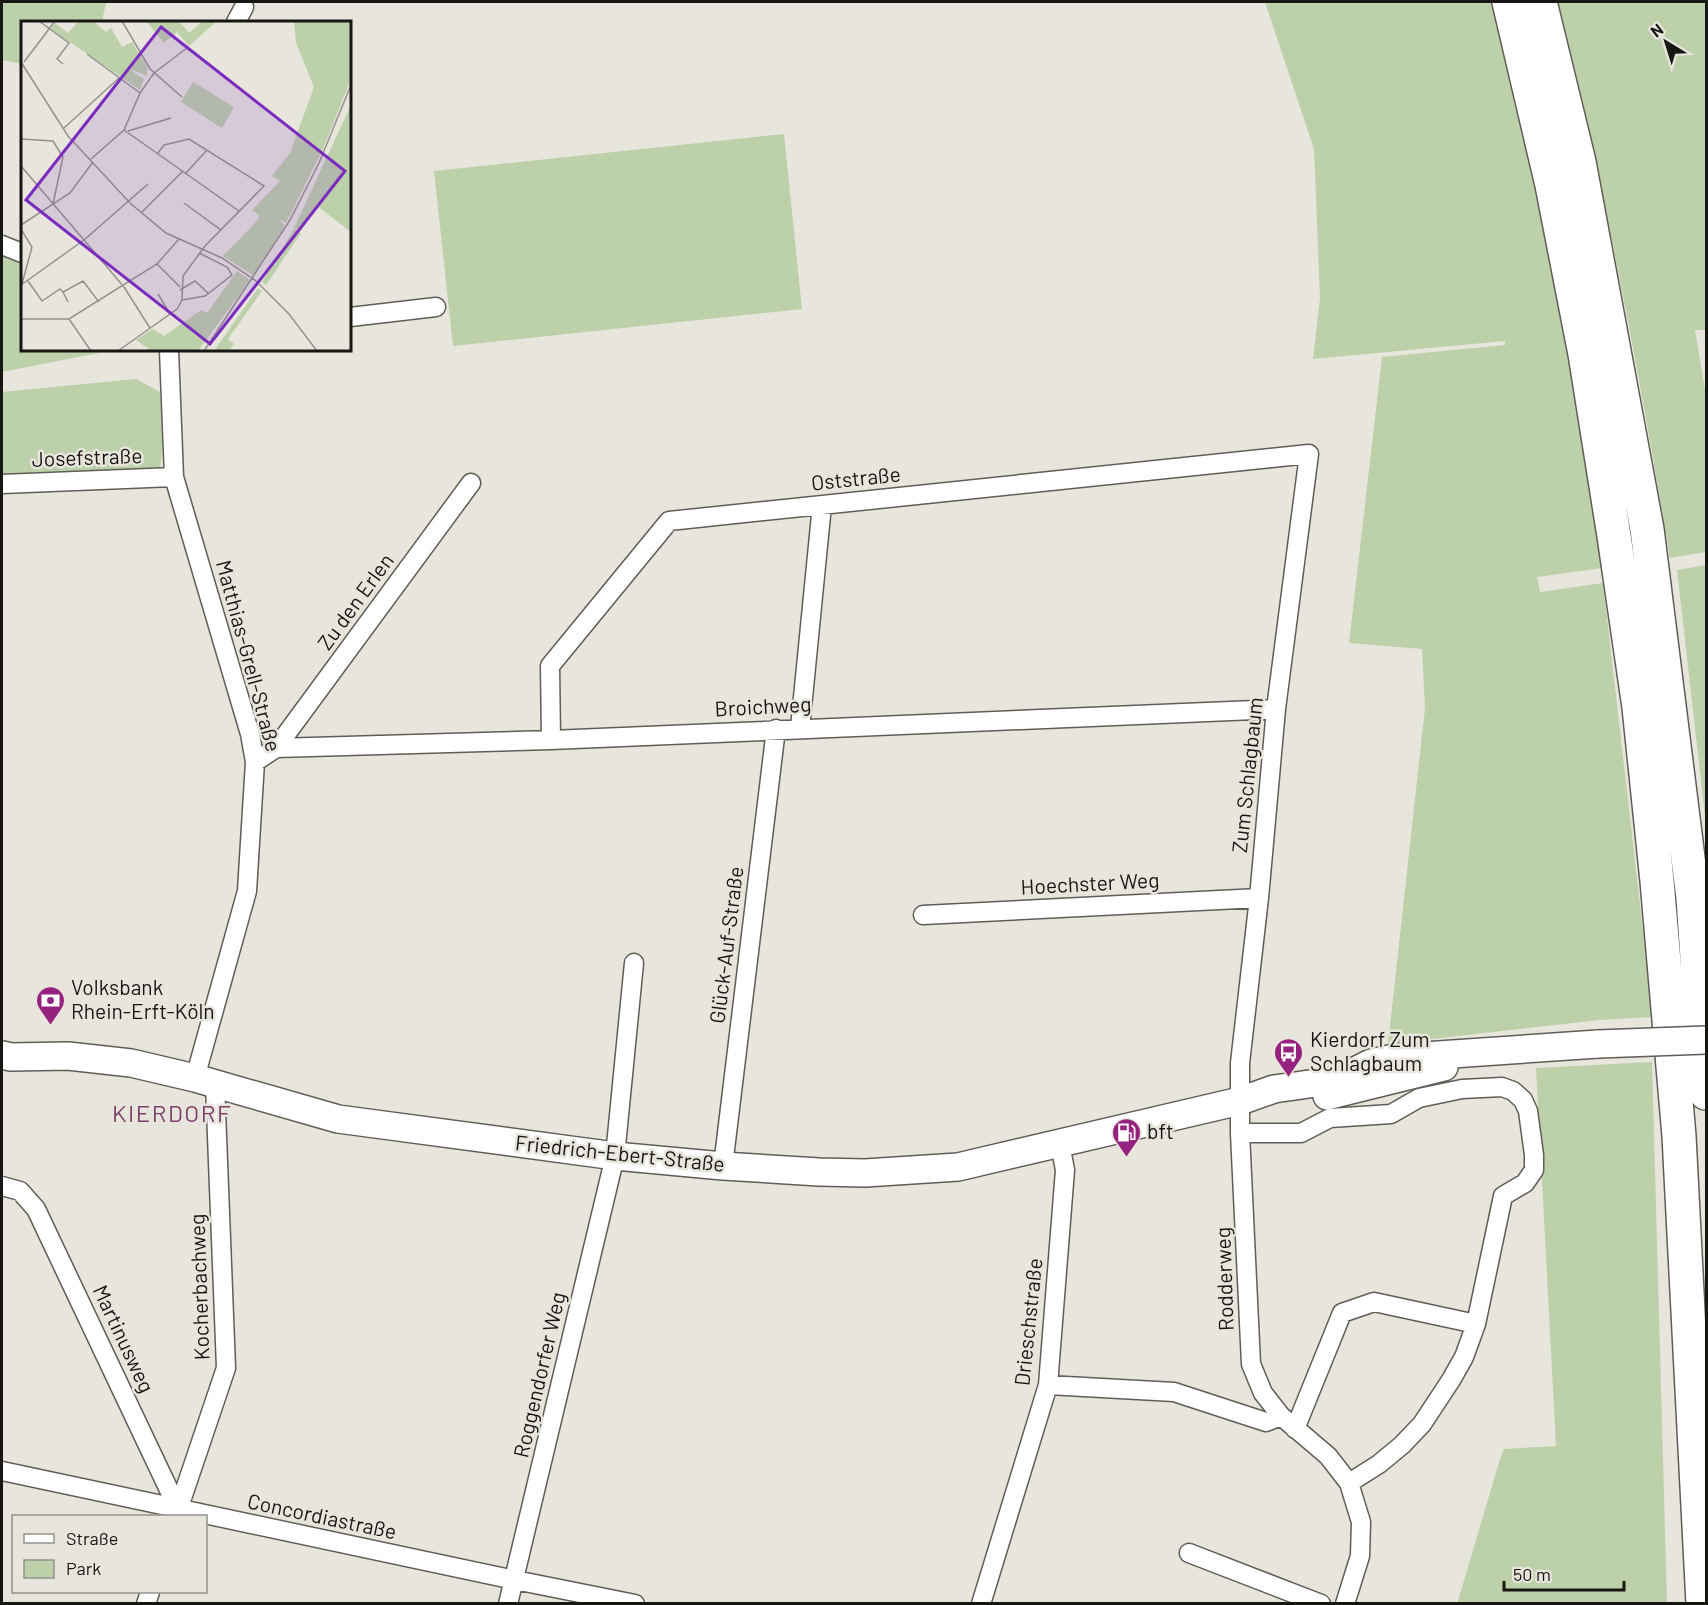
<svg xmlns="http://www.w3.org/2000/svg" width="1708" height="1605" font-family="Barlow,sans-serif">
  <style>
    .green { fill: #bcd0a9 }
    .lines { fill: none; stroke-linecap: round; stroke-linejoin: round }
    .minor-casing { stroke: #605d56; stroke-width: 21 }
    .secondary-casing { stroke: #605d56; stroke-width: 30 }
    .motorway-casing { stroke: #605d56; stroke-width: 36 }
    .minor { stroke: #fff; stroke-width: 18 }
    .secondary { stroke: #fff; stroke-width: 27 }
    .motorway { stroke: #fff; stroke-width: 33 }
    .secondary-bridge-casing { stroke: #605d56; stroke-width: 30; stroke-linecap: butt }
    .secondary-bridge { stroke: #fff; stroke-width: 27 }
    .labels { text-anchor: middle; stroke-width: 5; stroke-linejoin: round; paint-order: stroke }
    .street-label { font-size: 21px; fill: #171613; stroke: #e8e5dd }
    .poi-label { font-size: 21px; fill: #171613; stroke: #e8e5dd; text-anchor: start }
    .quarter-label { font-size: 24px; letter-spacing: 1.5px; fill: #7b406b; stroke: #e8e5dd }
    .inset-road { fill: none; stroke: #94928c; stroke-width: 1.5 }
    .view { fill: #7b2cbf; fill-opacity: 0.15; stroke: #7b2cbf; stroke-width: 3 }
    .inset-edge { fill: none; stroke: #171613; stroke-width: 3 }
  </style>
  <rect width="100%" height="100%" fill="#e8e5dd"/>
  <path class="green" d="M2,2H106L102,22H22V64L2,60Z
    M1265,2H1492C1507,65 1523,128 1537,192C1563,316 1583,442 1602,568L1537,577L1540,592L1603,583L1653,1017L1599,1020L1388,1044L1425,708L1422,649L1349,643L1382,357L1505,345V341L1313,359L1320,298L1314,149Z
    M1558,2H1706V330H1695L1706,395V552L1670,558C1639,371 1604,185 1558,2Z
    M784,134L802,309L453,346L434,171Z
    M2,253L22,261V350H114L2,372Z
    M136,379L160,392C161,404 164,457 160,466C158,470 157,470 153,472L2,474V392Z
    M1706,565V825L1677,570Z
    M1652,1062L1667,1603L1457,1604L1500,1459L1504,1449L1556,1446L1536,1068Z"/>
  <g class="lines">
    <defs>
      <path id="minor" d="M236,22L244,7
        M2,245L22,253
        M350,317L436,307
        M169,350L174,477L250,734L255,762L247,891L195,1078
        M2,484L174,477
        M800,728L822,505
        M551,740L550,666L669,521L1309,454L1276,709L1259,898L1240,1063V1133L1251,1364L1263,1393L1281,1416L1328,1456L1349,1483L1361,1522L1360,1556L1345,1604
        M276,748L471,483
        M255,762L276,748L551,740L1276,709
        M923,915L1259,898
        M1240,1133H1301L1330,1118L1391,1114L1419,1098L1462,1089L1502,1087L1513,1091L1523,1100L1528,1111L1534,1155V1170L1525,1183L1503,1196L1476,1324L1464,1357L1451,1380L1422,1424L1402,1445L1379,1464L1349,1483
        M723,1166L776,729
        M2,1186L20,1191L36,1209L178,1509
        M1048,1385L1174,1392L1266,1422L1281,1416
        M1295,1429L1342,1313L1374,1302L1476,1324
        M2,1471L515,1580L635,1604
        M176,1516L226,1368L215,1084
        M1189,1553L1321,1604
        M146,1604L150,1592
        M508,1604L615,1156L634,963
        M981,1604L1048,1385L1065,1170L1060,1144"/>
      <path id="secondary" d="M2,1055L11,1057L68,1056L131,1063L195,1078L338,1119L615,1156L723,1166L819,1172L865,1173L958,1167L1240,1101L1274,1089L1337,1080L1371,1063L1394,1058L1598,1044
        M1327,1096L1444,1067"/>
      <path id="motorway" d="M1509,2L1552,185L1585,354L1614,536L1639,707L1657,881L1679,1136L1703,1604
        M1540,2L1579,162L1647,529L1693,898L1706,1093"/>
    </defs>
    <use href="#minor" class="minor-casing"/>
    <use href="#secondary" class="secondary-casing"/>
    <use href="#motorway" class="motorway-casing"/>
    <use href="#minor" class="minor"/>
    <use href="#secondary" class="secondary"/>
    <use href="#motorway" class="motorway"/>
    <defs>
      <path id="secondary-bridge" d="M1598,1044L1706,1040"/>
    </defs>
    <use href="#secondary-bridge" class="secondary-bridge-casing"/>
    <use href="#secondary-bridge" class="secondary-bridge"/>
  </g>
  <defs>
    <symbol id="bank-pin" viewBox="-11 -11 22 30"><path d="M0 17L-7.5 6A9.5 9.5 0 1 1 7.5 6Z" fill="#96227f" stroke="#e8e5dd"/><path d="M-6-4H6V4H-6ZM0-2.3a2.3 2.3 0 1 0 0 4.6a2.3 2.3 0 1 0 0-4.6Z" fill="#fff"/></symbol>
    <symbol id="bus-pin" viewBox="-11 -11 22 30"><path d="M0 17L-7.5 6A9.5 9.5 0 1 1 7.5 6Z" fill="#96227f" stroke="#e8e5dd"/><path d="M-5-6H5V4H4V6H2V4H-2V6H-4V4H-5ZM-3.5-4V0h7V-4ZM-3.5 1.2v1.5H-2V1.2ZM2 1.2v1.5H3.5V1.2Z" fill="#fff"/></symbol>
    <symbol id="fuel-pin" viewBox="-11 -11 22 30"><path d="M0 17L-7.5 6A9.5 9.5 0 1 1 7.5 6Z" fill="#96227f" stroke="#e8e5dd"/><path d="M-5.5-6h7V0h2V4h1.3V-2.5L3-4.5l.8-.8L6-3V5H2.5V1h-1V6h-7ZM-4.2-4.7v3.2H.2V-4.7Z" fill="#fff"/></symbol>
  </defs>
  <g fill-rule="evenodd">
    <use href="#bank-pin" x="34" y="984" width="33" height="45"/>
    <use href="#bus-pin" x="1272" y="1036" width="33" height="45"/>
    <use href="#fuel-pin" x="1110" y="1116" width="33" height="45"/>
  </g>
  <g class="labels">
    <g class="street-label">
      <text transform="translate(87 458) rotate(-2)" y="7">Josefstraße</text>
      <text transform="translate(856 479) rotate(-6)" y="7">Oststraße</text>
      <text transform="translate(356 602) rotate(-54)" y="7">Zu den Erlen</text>
      <text transform="translate(248 656) rotate(75)" y="7">Matthias-Grell-Straße</text>
      <text transform="translate(763 707) rotate(-3)" y="7">Broichweg</text>
      <text transform="translate(1248 775) rotate(-84)" y="7">Zum Schlagbaum</text>
      <text transform="translate(1090 884) rotate(-3)" y="7">Hoechster Weg</text>
      <text transform="translate(727 945) rotate(-83)" y="7">Glück-Auf-Straße</text>
      <text transform="translate(620 1154) rotate(6)" y="7">Friedrich-Ebert-Straße</text>
      <text transform="translate(1225 1279) rotate(-92)" y="7">Rodderweg</text>
      <text transform="translate(200 1287) rotate(-92)" y="7">Kocherbachweg</text>
      <text transform="translate(1029 1322) rotate(-84)" y="7">Drieschstraße</text>
      <text transform="translate(123 1339) rotate(65)" y="7">Martinusweg</text>
      <text transform="translate(540 1375) rotate(-77)" y="7">Roggendorfer Weg</text>
      <text transform="translate(322 1517) rotate(12)" y="7">Concordiastraße</text>
    </g>
    <g class="poi-label">
      <text x="71" y="995">Volksbank<tspan x="71" dy="24">Rhein-Erft-Köln</tspan></text>
      <text x="1310" y="1047">Kierdorf Zum<tspan x="1310" dy="24">Schlagbaum</tspan></text>
      <text x="1147" y="1139">bft</text>
    </g>
    <g class="quarter-label">
      <text x="172" y="1122">KIERDORF</text>
    </g>
  </g>
  <g transform="translate(21 21)">
    <rect width="330" height="330" fill="#e8e5dd"/>
    <path d="M58,0H72L85,11L90,7L101,26L111,21L126,46V55L105,46L123,58L119,69L30,8L34,2L47,12ZM125,0H158L168,12L182,0H196L168,25L156,11L143,22ZM273,0H330V58L302,128L265,202L257,198L264,204L233,255L202,235L234,202L239,195L231,189L259,160L251,155L269,132L293,66L275,22ZM172,61L213,86L201,107L160,81ZM330,84V211L295,184L280,210L273,207ZM273,208L280,212L245,264L241,261ZM216,250L229,259L177,330H125L128,328L115,319L132,308L143,315L180,289L186,292ZM237,267L241,270L207,318L213,323L208,330H193Z" fill="#bcd0a9"/>
    <path class="inset-road" d="M18,0L48,22L36,38L42,43M101,0L129,48L161,76M66,33L119,72M0,41L47,115L109,182L145,212L201,237L235,260L268,293L296,330M3,41L34,0M43,107L98,57M103,109L218,190M107,110L150,97M0,118L32,120L42,136L32,183M70,138L103,109L119,72L133,52L166,27M0,145L103,266L129,307M165,152L186,129M163,182L200,209M120,192L162,150M0,204L49,172L72,141M0,208L11,226L1,263M136,243L159,266M7,260L21,280L39,268L42,271M0,264L63,219L127,163M159,269L174,260L188,273M137,273L149,293M161,279L184,275L211,254L206,246L178,232M47,281L42,271L62,260L78,281M0,298H48L136,243L158,218M48,298L70,330M97,330L156,288L161,279L162,255L184,225L243,165L168,118L143,124L137,132M183,330L269,199L298,142L330,64"/>
    <path class="view" d="M140,6L324,150L189,323L5,179Z"/>
    <rect width="330" height="330" class="inset-edge"/>
  </g>
  <rect width="1708" height="1605" fill="none" stroke="#171613" stroke-width="6"/>
  <rect x="12" y="1515" width="195" height="78" fill="#e8e5dd" stroke="#94928c" stroke-width="1.5"/>
  <rect x="24" y="1534" width="30" height="9" fill="#ffffff" stroke="#94928c" stroke-width="1.5"/>
  <text x="66" y="1545" font-size="18" fill="#171613">Straße</text>
  <rect x="24" y="1560" width="30" height="18" fill="#bcd0a9" stroke="#94928c" stroke-width="1.5"/>
  <text x="66" y="1575" font-size="18" fill="#171613">Park</text>
  <g transform="translate(1666 42) rotate(322)" stroke="#e8e5dd" stroke-width="4.5" paint-order="stroke">
  <path d="M0-4.5L10 22L0 15L-10 22Z" fill="#171613"/>
  <text y="-9" font-size="16" font-weight="bold" text-anchor="middle" fill="#171613">N</text>
  </g>
  <path d="M1504 1581v9h120v-9" fill="none" stroke="#171613" stroke-width="3"/>
  <text x="1513" y="1581" font-size="18" fill="#171613" stroke="#e8e5dd" stroke-width="4.5" paint-order="stroke">50 m</text>
</svg>
